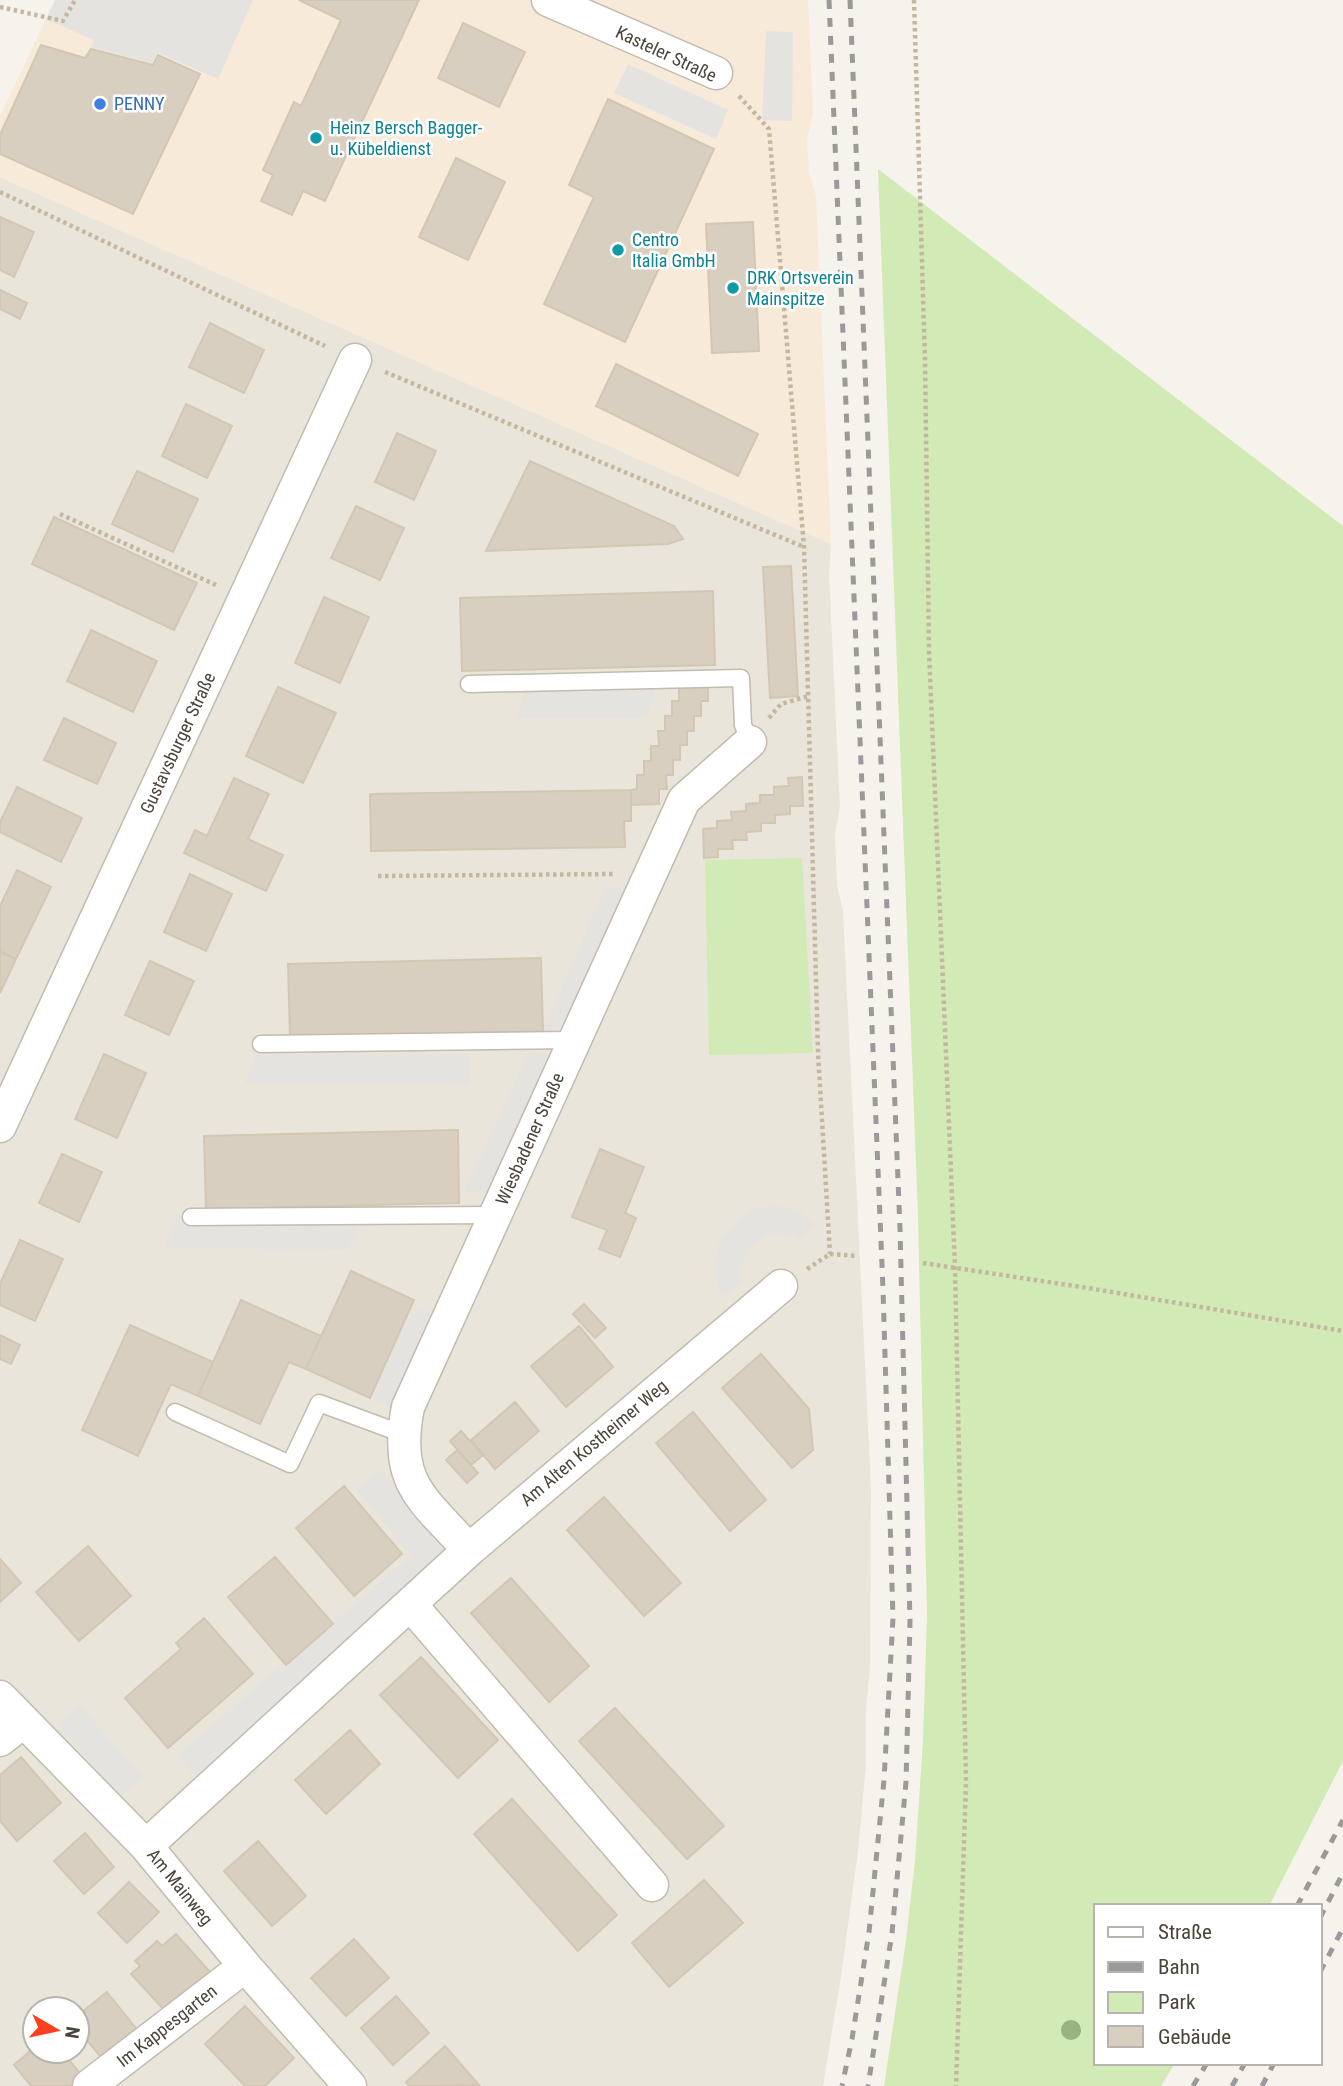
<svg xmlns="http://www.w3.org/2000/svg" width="1343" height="2086" font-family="'Roboto Condensed',sans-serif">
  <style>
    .residential { fill: #eae5da; fill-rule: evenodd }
    .commercial { fill: #f7ead8 }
    .green { fill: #d2eab5 }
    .parking { fill: #e5e3e0 }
    .building { fill: #d8cfc1; stroke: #d3c7b4; stroke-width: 2 }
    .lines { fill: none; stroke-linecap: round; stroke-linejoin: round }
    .service-casing { stroke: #c2bbae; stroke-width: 19 }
    .minor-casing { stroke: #c2bbae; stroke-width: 35 }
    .path { stroke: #c4b79f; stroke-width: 4.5; stroke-dasharray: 3.5 3.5; stroke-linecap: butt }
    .service { stroke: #fff; stroke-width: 16 }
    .minor { stroke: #fff; stroke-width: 32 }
    .rail { stroke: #9a9a9a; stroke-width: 5; stroke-dasharray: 9 9; stroke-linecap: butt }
    .tree { fill: #97b381 }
    .shop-dot { fill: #3f7fe0; stroke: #fff; stroke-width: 2.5 }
    .culture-dot { fill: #0f9aa8; stroke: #fff; stroke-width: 2.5 }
    .labels { text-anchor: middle; stroke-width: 5; stroke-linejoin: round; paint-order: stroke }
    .street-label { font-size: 18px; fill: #4b4439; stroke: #fff }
    .shop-label { font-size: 18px; fill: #366cbe; stroke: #fff; text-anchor: start }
    .culture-label { font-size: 18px; fill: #0d838f; stroke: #fff; text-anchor: start }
  </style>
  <rect width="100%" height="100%" fill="#f6f3ec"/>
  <path class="residential" d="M0,177L831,544L829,572L840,807L835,834L837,886L843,910L871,1488L870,1667L866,1709V1765L858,1851L841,1977L823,2086H0ZM35,2009H77V2051H35Z"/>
  <path class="commercial" d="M55,0H808L813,113L807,140L809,172L816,196L831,544L0,177V116Z"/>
  <path class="green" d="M878,169L1343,526V1761L1269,1906H1096V2063H1175L1161,2086H884L906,1940L915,1861L923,1741L927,1615L918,1217Z
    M802,858L813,1053L709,1055L705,860Z"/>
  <path class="parking" d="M55,0H253L218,79L158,53L152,63L91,47L94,40L46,19Z
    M766,31L793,32L792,121L762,120Z
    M628,64L728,110L716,139L614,93Z
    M657,686L646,718H516L526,688Z
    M635,887L570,1031H543L605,888Z
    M556,1053L494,1193L464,1192L528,1054Z
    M257,1054H469V1085L244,1084Z
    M773,1205L799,1211L814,1224L800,1240L789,1234L771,1233L753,1244L739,1269L743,1284L721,1296L715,1273L718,1245L733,1224L754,1209Z
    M178,1215L365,1216L348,1250L164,1248Z
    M411,1307L437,1316L395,1408L370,1398Z
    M379,1469L453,1557L195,1776L177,1755L411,1555L356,1489Z
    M79,1704L143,1778L121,1797L57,1724Z"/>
  <path class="building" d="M299,0H419L325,201L303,191L292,215L261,201L273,175L263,170L294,102L301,106L341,20Z
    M463,23L525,52L499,107L438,78Z
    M41,45L85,58L91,49L153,65L158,55L200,74L133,214L0,154V135Z
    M608,99L714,149L625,342L544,304L594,197L569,185Z
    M456,158L505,182L468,260L419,237Z
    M0,217L34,232L14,277L0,270Z
    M753,222L759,351L712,353L706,224Z
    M0,290L27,303L20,319L0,309Z
    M210,323L264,350L244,393L189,367Z
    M616,364L758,434L738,476L596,406Z
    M186,404L232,426L207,478L162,456Z
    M397,433L436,451L414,500L375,482Z
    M530,461L674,526L683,539L668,544L486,551Z
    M137,471L198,499L173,552L112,524Z
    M356,506L404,528L380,580L331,558Z
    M54,517L197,583L174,630L32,564Z
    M791,566L798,696L770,698L763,567Z
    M713,591L715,665L462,671L460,598Z
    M324,597L369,617L340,683L295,663Z
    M91,630L157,661L133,712L67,681Z
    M679,686H708V701H701V716H694V731H687V745H680V760H673V775H666L667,789H659V804L631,805V790L637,789V775H644V761H651V746H659L658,731H665V716H672V701H679Z
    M278,687L336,713L303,783L246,756Z
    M64,718L116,743L97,784L44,760Z
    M802,777L803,806H790V814L775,815V823H761V831L746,832L747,840H732L733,849H718V857L704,858L703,829L717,828V821L732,820L731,812L746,811V804L760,803V795H774V787L789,786L788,778Z
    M234,778L269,794L248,839L283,855L266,891L184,853L195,830L207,836Z
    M17,787L82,818L61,862L0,832V822Z
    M631,790V821H624L625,847L371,851L370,794Z
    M17,870L51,887L16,959L0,951V906Z
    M190,874L232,894L206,951L164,932Z
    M0,952L16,959L0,993Z
    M541,958L543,1031L290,1037L288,964Z
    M150,961L194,981L169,1035L125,1015Z
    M104,1054L146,1073L117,1138L75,1119Z
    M458,1130L459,1203L206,1209L204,1136Z
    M600,1149L644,1167L625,1213L636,1218L620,1257L599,1249L607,1230L572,1217Z
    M62,1154L102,1172L79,1222L39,1203Z
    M20,1240L63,1259L35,1321L0,1305V1284Z
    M351,1271L414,1300L370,1398L306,1369Z
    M241,1300L321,1336L306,1369L289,1362L260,1424L198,1396Z
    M584,1304L606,1328L595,1338L573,1314Z
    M130,1325L213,1362L198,1396L171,1384L138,1456L82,1430Z
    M579,1326L613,1367L566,1407L531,1366Z
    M0,1335L20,1345L11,1364L0,1359Z
    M761,1354L809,1409L813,1450L792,1468L722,1388Z
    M515,1402L539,1431L495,1469L471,1440Z
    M693,1412L766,1500L730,1531L656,1443Z
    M461,1431L483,1455L471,1465L450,1441Z
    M457,1450L478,1473L467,1483L446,1460Z
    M344,1486L402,1554L354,1596L296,1528Z
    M604,1497L681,1583L644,1616L567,1530Z
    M88,1546L131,1596L79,1641L36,1592Z
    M275,1557L333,1624L286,1665L228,1597Z
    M0,1559L21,1583L0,1602Z
    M511,1578L589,1666L549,1702L471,1613Z
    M204,1618L253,1674L168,1748L125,1698L181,1649L176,1643Z
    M421,1657L498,1740L458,1778L380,1695Z
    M615,1708L724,1826L687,1859L579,1741Z
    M350,1730L380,1764L326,1814L295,1780Z
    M21,1757L61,1803L17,1841L0,1821V1775Z
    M512,1799L617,1915L578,1951L474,1834Z
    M85,1833L114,1867L84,1894L54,1861Z
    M258,1841L306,1896L272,1926L224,1871Z
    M704,1880L743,1923L669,1987L632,1943Z
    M129,1882L159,1912L127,1943L98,1913Z
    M176,1934L210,1972L166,2012L131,1974L140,1966L135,1961L157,1941L162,1946Z
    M354,1939L389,1978L346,2016L311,1978Z
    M107,1992L139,2032L104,2061L77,2028V2016Z
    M396,1996L429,2033L393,2065L361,2028Z
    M245,2006L294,2058L265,2086H245L205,2044Z
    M445,2046L479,2085L409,2086L406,2082Z
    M35,2047V2051H62L83,2077L73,2086H31L14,2065Z"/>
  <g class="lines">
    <defs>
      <path id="service" d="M469,684L741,678L743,725L750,742
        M261,1044L575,1040
        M191,1217L495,1215
        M175,1412L290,1464L319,1403L403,1434"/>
      <path id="minor" d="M548,0L716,73
        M0,1126L355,360
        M469,1550C422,1498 393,1483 408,1407L684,800L750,742
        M410,1604L652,1885
        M0,1697L146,1846L245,1966L350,2086
        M0,1740L23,1722
        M146,1846L469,1550L781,1286
        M89,2086L245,1966"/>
    </defs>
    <use href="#service" class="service-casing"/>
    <use href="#minor" class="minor-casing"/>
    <path class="path" d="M914,0L925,360L929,651L955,1267L966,1782L956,2086
      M0,7L63,21L75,0
      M739,96L769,129L804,547L818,1053L830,1254
      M0,192L325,346
      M385,372L804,547
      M60,514L216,585
      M769,718L781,704L809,696
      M378,876L614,874
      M830,1254L856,1256
      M923,1263L1088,1288L1343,1331
      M807,1269L830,1254"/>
    <use href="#service" class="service"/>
    <use href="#minor" class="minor"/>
    <path class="rail" d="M829,0L883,1289L893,1618L884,1780L869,1932L852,2039L842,2086
      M850,0L900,1229L910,1622L906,1782L892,1933L868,2086
      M1297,1906L1343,1820
      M1320,1918L1343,1873
      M1320,1972L1343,1928
      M1193,2086L1207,2063
      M1232,2086L1245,2063
      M1262,2086L1274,2063"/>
  </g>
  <circle class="tree" cx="1071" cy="2030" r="10"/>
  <circle class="shop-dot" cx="100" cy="104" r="7"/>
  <g class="culture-dot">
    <circle cx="316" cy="138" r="7"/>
    <circle cx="618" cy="250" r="7"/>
    <circle cx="733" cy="288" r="7"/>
  </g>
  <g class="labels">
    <g class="street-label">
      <text transform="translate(666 54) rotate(25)" y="6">Kasteler Straße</text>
      <text transform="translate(178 743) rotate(-65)" y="6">Gustavsburger Straße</text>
      <text transform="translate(530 1139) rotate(-66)" y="6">Wiesbadener Straße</text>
      <text transform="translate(594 1443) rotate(-40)" y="6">Am Alten Kostheimer Weg</text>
      <text transform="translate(180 1887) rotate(51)" y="6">Am Mainweg</text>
      <text transform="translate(167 2026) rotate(-38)" y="6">Im Kappesgarten</text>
    </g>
    <g class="shop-label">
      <text x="114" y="110">PENNY</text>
    </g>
    <g class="culture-label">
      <text x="330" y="134">Heinz Bersch Bagger-<tspan x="330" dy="21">u. Kübeldienst</tspan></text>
      <text x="632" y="246">Centro<tspan x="632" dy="21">Italia GmbH</tspan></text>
      <text x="747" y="284">DRK Ortsverein<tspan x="747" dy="21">Mainspitze</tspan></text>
    </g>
  </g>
  <rect x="1094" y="1904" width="228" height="161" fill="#ffffff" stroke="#b7b4b0" stroke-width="2"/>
  <rect x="1108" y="1927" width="35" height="10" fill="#ffffff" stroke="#b7b4b0" stroke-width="2"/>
  <text x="1158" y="1939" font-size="21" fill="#4b4439">Straße</text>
  <rect x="1108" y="1962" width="35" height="10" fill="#9a9a9a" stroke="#b7b4b0" stroke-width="2"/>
  <text x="1158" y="1974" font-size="21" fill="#4b4439">Bahn</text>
  <rect x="1108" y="1992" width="35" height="21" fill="#d2eab5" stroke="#b7b4b0" stroke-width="2"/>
  <text x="1158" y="2009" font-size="21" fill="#4b4439">Park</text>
  <rect x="1108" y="2026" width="35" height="21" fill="#d8cfc1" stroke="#b7b4b0" stroke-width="2"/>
  <text x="1158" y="2044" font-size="21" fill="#4b4439">Gebäude</text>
  <g transform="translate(56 2030) rotate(99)"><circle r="33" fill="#ffffff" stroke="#b7b4b0" stroke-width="2"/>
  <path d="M0-5L12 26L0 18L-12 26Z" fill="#fc3f1d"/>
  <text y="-10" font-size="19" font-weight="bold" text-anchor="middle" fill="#4b4439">N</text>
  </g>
</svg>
